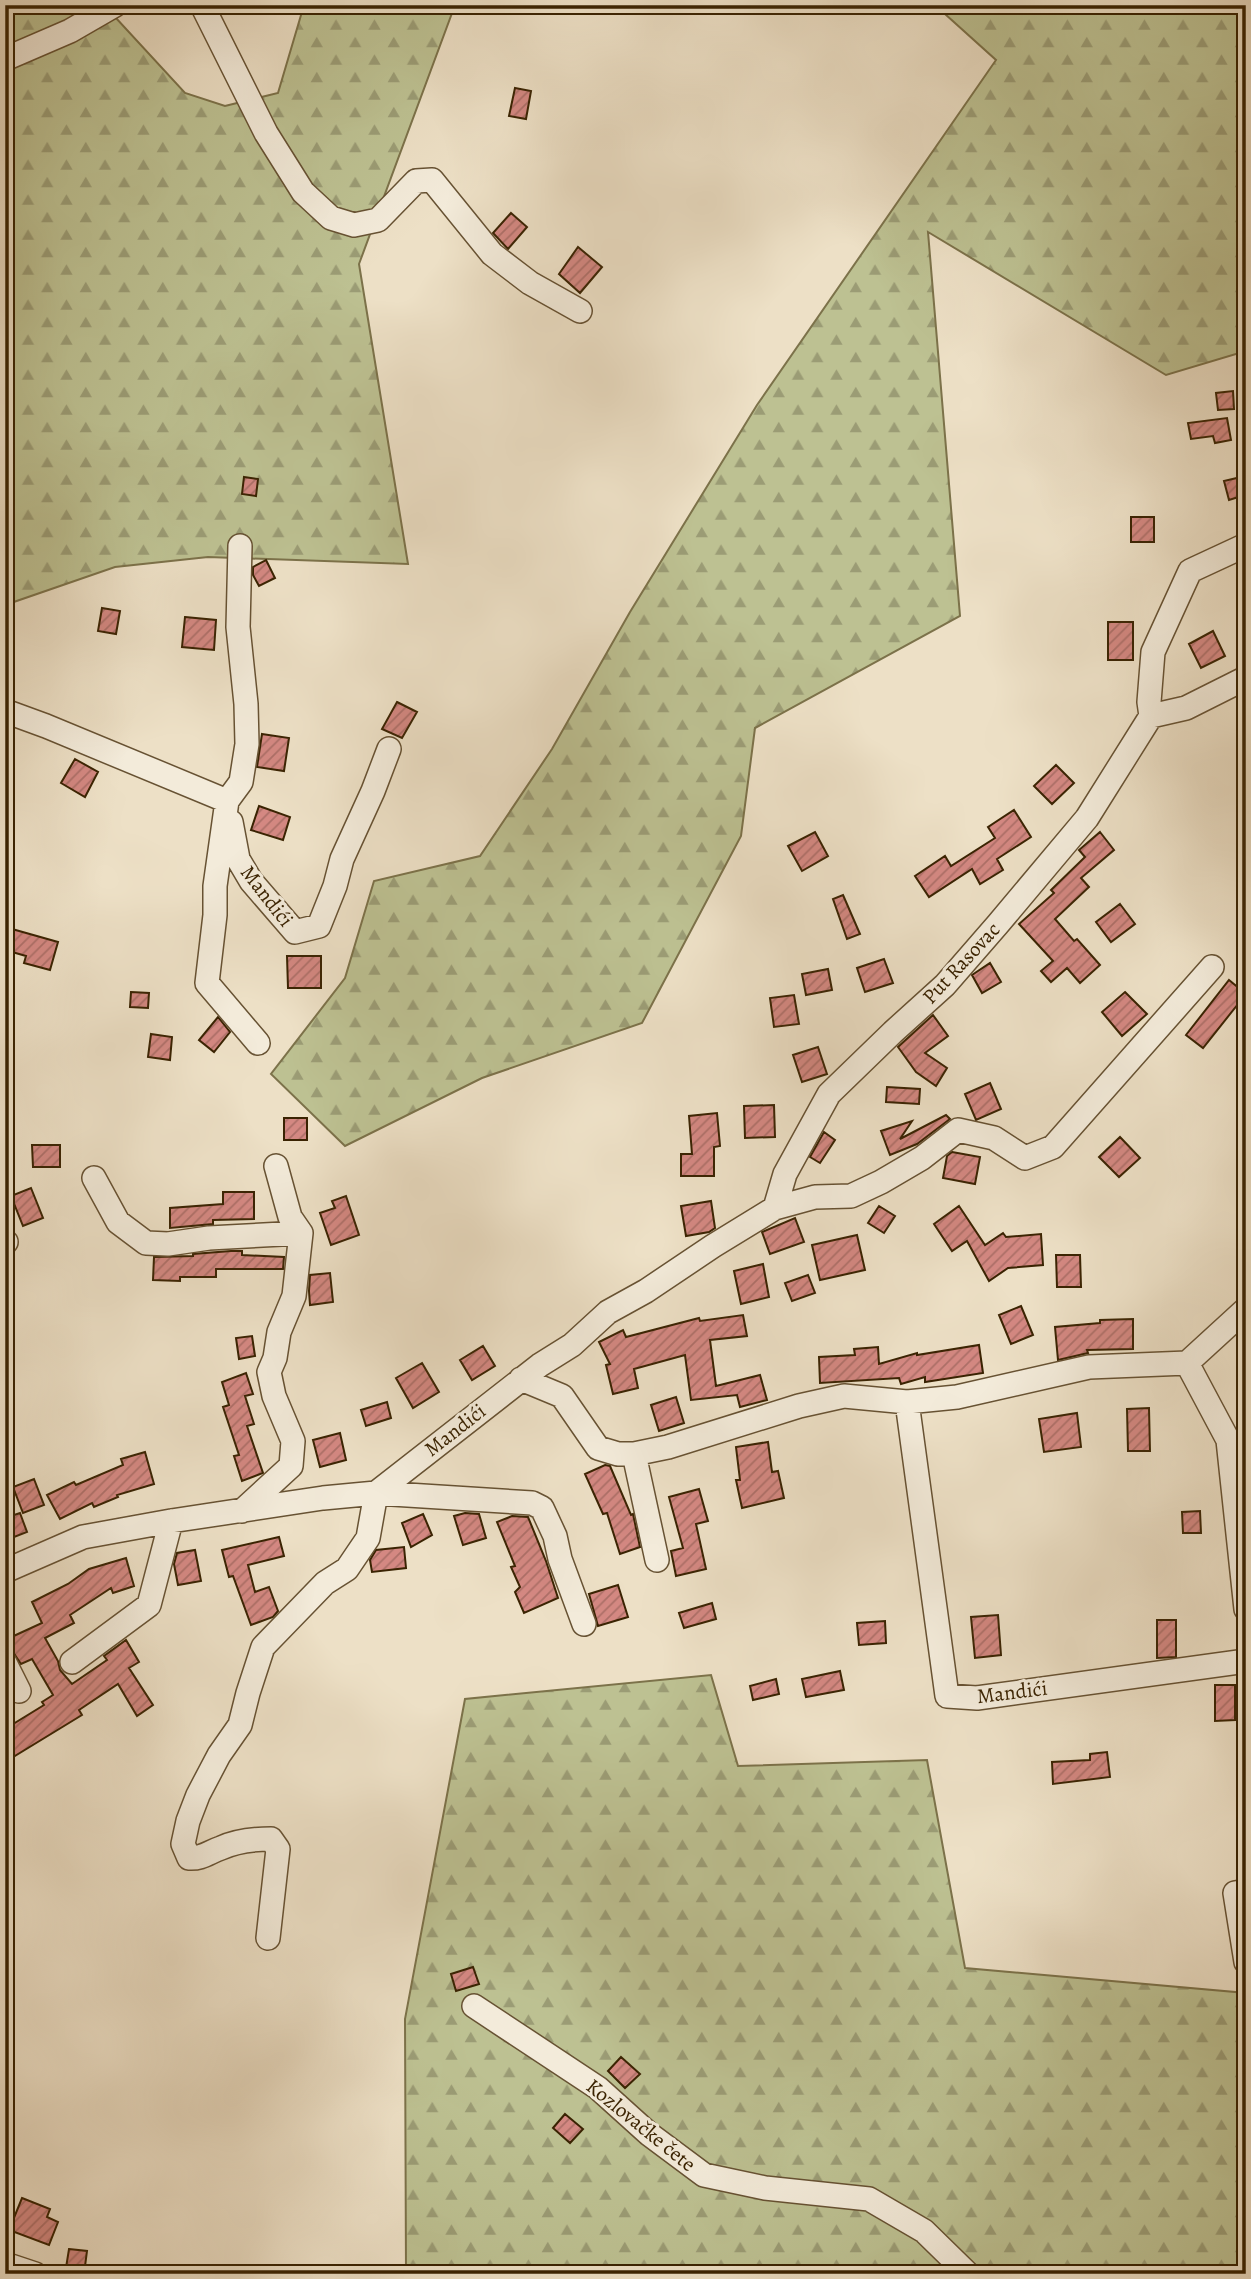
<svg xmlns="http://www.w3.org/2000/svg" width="1251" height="2279" font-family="Alegreya,serif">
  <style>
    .forest { fill: url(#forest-firs); stroke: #7c724a; stroke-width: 2 }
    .building { fill: url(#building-hatch); stroke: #3a2302; stroke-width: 2 }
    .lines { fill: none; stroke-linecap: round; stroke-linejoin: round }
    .minor-casing { stroke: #675233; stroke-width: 26 }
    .minor { stroke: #f3ebda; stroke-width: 23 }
    .labels { text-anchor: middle; stroke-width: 6; stroke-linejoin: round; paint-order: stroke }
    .street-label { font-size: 21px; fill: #3a2302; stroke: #f3ebda }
  </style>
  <defs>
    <pattern id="forest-firs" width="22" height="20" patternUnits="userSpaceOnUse" patternTransform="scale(1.75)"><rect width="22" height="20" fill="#bdc192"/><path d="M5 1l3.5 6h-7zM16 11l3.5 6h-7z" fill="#9b9c75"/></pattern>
    <pattern id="building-hatch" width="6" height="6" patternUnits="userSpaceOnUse" patternTransform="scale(1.75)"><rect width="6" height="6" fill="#d48882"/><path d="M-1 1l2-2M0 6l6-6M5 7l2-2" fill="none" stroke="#ad6f68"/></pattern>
  </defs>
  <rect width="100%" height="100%" fill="#ede0c6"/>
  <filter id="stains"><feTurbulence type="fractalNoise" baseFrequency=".00286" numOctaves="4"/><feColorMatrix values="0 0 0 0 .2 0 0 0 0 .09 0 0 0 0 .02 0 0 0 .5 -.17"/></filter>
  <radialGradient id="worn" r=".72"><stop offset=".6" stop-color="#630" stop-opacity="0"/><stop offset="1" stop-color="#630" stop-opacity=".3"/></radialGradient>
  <path class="forest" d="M5,5H104L185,93L225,106L278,93L304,5H455L359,264L408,564L208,557L115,567L5,605Z
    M935,5H1246V351L1166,375L928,232L960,616L755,728L741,836L642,1023L482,1078L345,1146L271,1074L345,978L374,881L480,856L552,749L630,612L757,405L996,60Z
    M711,1675L738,1766L927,1760L965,1968L1246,1993V2274H406L405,2019L465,1699Z"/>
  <path class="building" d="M515,88L531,91L526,119L509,116Z
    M511,213L527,227L508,249L493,233Z
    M578,247L602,267L580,293L559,274Z
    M1233,391L1234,409L1218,410L1216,393Z
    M1227,418L1231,440L1215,443L1213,436L1191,439L1188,423Z
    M244,477L258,479L256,496L242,494Z
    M1241,477L1245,495L1229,500L1224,481Z
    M1131,517H1154V542H1131Z
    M266,560L275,578L259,586L253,575V567Z
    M102,608L120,611L116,634L98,631Z
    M185,617L216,620L214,650L182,647Z
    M1108,622H1133V660H1108Z
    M1213,631L1225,656L1201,668L1189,644Z
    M397,702L417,712L402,738L382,729Z
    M262,734L289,738L284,771L257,767Z
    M75,759L98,772L85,797L61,783Z
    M1056,765L1074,783L1052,804L1034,786Z
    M259,806L290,817L283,840L251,830Z
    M1014,810L1031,837L997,859L1003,870L980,884L972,869L929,897L915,876L945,856L951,866L995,838L988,827Z
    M815,832L828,856L802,871L788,846Z
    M1100,832L1114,850L1081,878L1089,887L1055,919L1074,941L1077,939L1100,965L1080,983L1067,968L1051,982L1041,971L1053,961L1019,924L1054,893L1051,890L1085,857L1079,850Z
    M843,895L860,934L847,939L833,899Z
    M1120,904L1135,924L1111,942L1096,922Z
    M5,927L58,942L50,970L24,963L26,956L5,950Z
    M287,956H321V988H288Z
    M884,959L893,983L865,992L857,968Z
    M990,963L1001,982L982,993L972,975Z
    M828,969L832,990L806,995L802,974Z
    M1229,980L1246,994L1203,1048L1186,1035Z
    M131,992L149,993L148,1008L130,1007Z
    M1125,992L1147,1014L1122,1036L1102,1012Z
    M794,995L799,1024L774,1027L770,998Z
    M933,1015L948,1036L925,1053L947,1068L936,1086L916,1072L898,1047Z
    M218,1017L230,1032L214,1052L199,1040Z
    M151,1034L172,1037L170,1060L148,1057Z
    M818,1047L827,1074L802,1082L793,1055Z
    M990,1083L1001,1109L976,1120L965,1094Z
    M887,1087L920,1089L919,1104L886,1102Z
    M774,1105L775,1137L745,1138L744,1106Z
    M717,1113L720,1146L714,1147V1176H681V1154H692L689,1116Z
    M946,1115L950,1119L917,1144L890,1155L881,1131L912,1121L900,1139Z
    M284,1118H307V1140H284Z
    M824,1132L835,1140L820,1163L810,1157Z
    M1120,1137L1140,1158L1119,1177L1099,1157Z
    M32,1145H60V1167H33Z
    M952,1152L980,1157L975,1184L943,1178L947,1156Z
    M31,1188L43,1218L23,1226L11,1196Z
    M223,1192H254V1219L213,1220V1224L170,1228V1208L223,1204Z
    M346,1196L359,1235L331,1245L320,1213L335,1208L332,1201Z
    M711,1201L715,1228L709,1232L686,1236L681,1206Z
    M879,1206L895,1216L884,1233L868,1223Z
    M959,1206L985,1245L1003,1233L1006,1237L1041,1234L1043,1265L1008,1268L989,1281L967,1241L952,1251L934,1224Z
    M795,1218L804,1242L770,1254L762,1232Z
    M857,1235L865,1270L820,1280L812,1245Z
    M231,1251H242V1255L284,1257L283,1269H216V1277H180V1281L153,1280L154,1257L193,1256V1254Z
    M1056,1255H1080L1081,1287H1057Z
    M763,1264L769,1297L741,1304L734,1271Z
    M330,1273L333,1302L310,1305L309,1291L310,1275Z
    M808,1275L815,1293L792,1301L785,1283Z
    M1021,1306L1033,1335L1011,1344L999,1315Z
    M743,1315L747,1336L710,1340L716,1386L760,1375L767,1400L740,1407L737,1395L691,1400L685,1355L634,1369L638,1388L613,1394L606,1365L610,1364L599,1342L623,1330L626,1337L699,1318L700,1321Z
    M1133,1319V1349L1087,1350L1088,1353L1058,1360L1055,1327L1100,1323V1320Z
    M252,1336L255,1356L239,1359L236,1338Z
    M979,1345L983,1373L925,1382V1377L901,1384L899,1378L820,1383L819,1357L855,1355L854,1349L878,1347L879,1364L917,1353V1355Z
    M483,1346L495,1366L472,1380L460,1360Z
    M422,1363L439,1392L413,1408L396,1378Z
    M246,1373L253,1394L245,1396L254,1424L247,1426L263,1473L242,1481L234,1456L239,1455L223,1407L229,1405L222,1382Z
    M676,1397L684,1423L659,1431L651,1405Z
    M387,1402L391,1418L366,1426L361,1410Z
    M1149,1408L1150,1451H1128L1127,1409Z
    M1077,1413L1081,1447L1044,1452L1039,1419Z
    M340,1433L346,1460L320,1467L313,1440Z
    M768,1442L772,1472L778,1471L784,1498L742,1508L736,1480H740L736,1447Z
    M145,1452L154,1484L117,1495L118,1497L94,1507L92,1503L60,1519L47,1495L74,1482L76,1485L123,1465L121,1459Z
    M605,1465L610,1466L631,1515L633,1514L640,1547L620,1554L607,1513L603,1514L585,1474Z
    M34,1479L44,1505L23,1513L13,1487Z
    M699,1489L708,1521L696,1524L706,1569L676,1576L671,1551L683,1548L669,1497Z
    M1200,1511L1201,1533H1183L1182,1512Z
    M20,1513L27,1532L9,1539L5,1530V1518Z
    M465,1513L479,1514L486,1538L463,1545L454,1516Z
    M423,1514L432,1535L411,1547L402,1523Z
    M512,1516L528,1517L546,1561L558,1598L524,1613L515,1592L520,1587L511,1567L515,1566L497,1522Z
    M279,1537L284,1556L248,1565L255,1592L269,1587L278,1611L273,1617L251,1625L233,1576L229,1577L222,1550Z
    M404,1547L406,1568L372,1572L370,1560L376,1550Z
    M195,1550L201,1581L178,1585L174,1564L177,1553Z
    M126,1558L134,1586L113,1593L111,1588L70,1615L74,1623L45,1638L58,1661L60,1670L72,1684L107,1660L104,1656L126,1640L139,1662L129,1668L153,1705L137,1716L118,1684L79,1710L82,1715L5,1762V1729L44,1705L42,1702L53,1695L32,1659L21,1664L13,1652L5,1649V1640L42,1623L32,1602L68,1584L89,1569Z
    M618,1585L628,1617L598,1626L589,1594Z
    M712,1603L716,1619L684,1628L679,1613Z
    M998,1615L1001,1655L975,1658L971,1617Z
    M1157,1620H1176V1657L1157,1658Z
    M885,1621L886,1643L859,1645L857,1623Z
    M840,1671L844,1690L806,1697L802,1679Z
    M776,1679L779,1694L753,1700L750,1686Z
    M1215,1685H1235V1720L1215,1721Z
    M1107,1752L1110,1777L1053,1784L1052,1762L1090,1760V1754Z
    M473,1967L479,1984L456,1991L451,1974Z
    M621,2057L640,2074L625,2088L608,2071Z
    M565,2114L583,2129L570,2143L553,2128Z
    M22,2198L50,2209L47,2217L58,2222L49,2245L9,2230Z
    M69,2249L87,2251L84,2274H65Z"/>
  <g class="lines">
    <defs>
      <path id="minor" d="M202,5L266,133L303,192L331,218L354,225L378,220L416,181L432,180L492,254L530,283L580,311
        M5,59L70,31L115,5
        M240,546L238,627L246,704L247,744L241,782L227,801L215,886V915L207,983L258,1043
        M5,711L46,726L227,801
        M1151,716L1149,702L1153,652L1190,571L1246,545
        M231,822L238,859L251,881L295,932L319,926L335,886L342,859L373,791L389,749
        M94,1178L118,1222L146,1243L168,1244L209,1238L301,1233
        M775,1208L815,1197L851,1196L881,1182L922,1158L958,1130L994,1138L1025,1158L1053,1147L1212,967
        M5,1242H6
        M1187,1363L1228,1440L1246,1609
        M521,1379L562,1396L598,1448L618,1454H634L668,1447L799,1406L844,1396L907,1402L957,1397L1089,1367L1187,1363L1246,1309
        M907,1402L947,1696L977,1698L1246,1661
        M634,1454L657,1560
        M242,1511L291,1466L293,1441L274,1396L269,1372L275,1358L279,1332L294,1296L301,1233L290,1217L276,1166
        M5,1571L83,1537L171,1521L323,1498L376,1493L532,1503L542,1508L555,1536L560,1559L584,1624
        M72,1662L149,1605L171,1521
        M5,1663L19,1691
        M1246,1891L1235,1893L1246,1962
        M268,1938L278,1849L271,1839C255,1839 236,1841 221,1848C209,1852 202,1859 189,1858L183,1844L188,1821L198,1795L219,1755L240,1725L248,1693L263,1647L325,1583L347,1569L368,1538L376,1493L540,1365L572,1345L608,1312L646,1291L713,1246L775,1208L785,1174L829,1094L893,1032L945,985L998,924L1087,818L1151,716L1186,708L1246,678
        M474,2006L598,2088L649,2134L704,2175L765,2188L869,2199L924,2231L968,2274
        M5,2264L35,2274"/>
    </defs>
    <use href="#minor" class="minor-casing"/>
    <use href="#minor" class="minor"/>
  </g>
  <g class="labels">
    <g class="street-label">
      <text transform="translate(267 896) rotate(52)" y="7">Mandići</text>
      <text transform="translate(961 963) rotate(-47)" y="7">Put Rasovac</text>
      <text transform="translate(455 1430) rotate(-38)" y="7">Mandići</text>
      <text transform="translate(1012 1692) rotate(-7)" y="7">Mandići</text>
      <text transform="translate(641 2125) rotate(39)" y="7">Kozlovačke čete</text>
    </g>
  </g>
  <rect width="1251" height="2279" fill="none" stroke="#ede0c6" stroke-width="28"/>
  <rect x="7" y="7" width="1237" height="2265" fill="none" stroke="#3a2302" stroke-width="3.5"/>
  <rect x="14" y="14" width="1223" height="2251" fill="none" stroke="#3a2302" stroke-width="2"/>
  <rect width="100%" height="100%" filter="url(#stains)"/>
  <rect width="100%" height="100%" fill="url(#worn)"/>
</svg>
